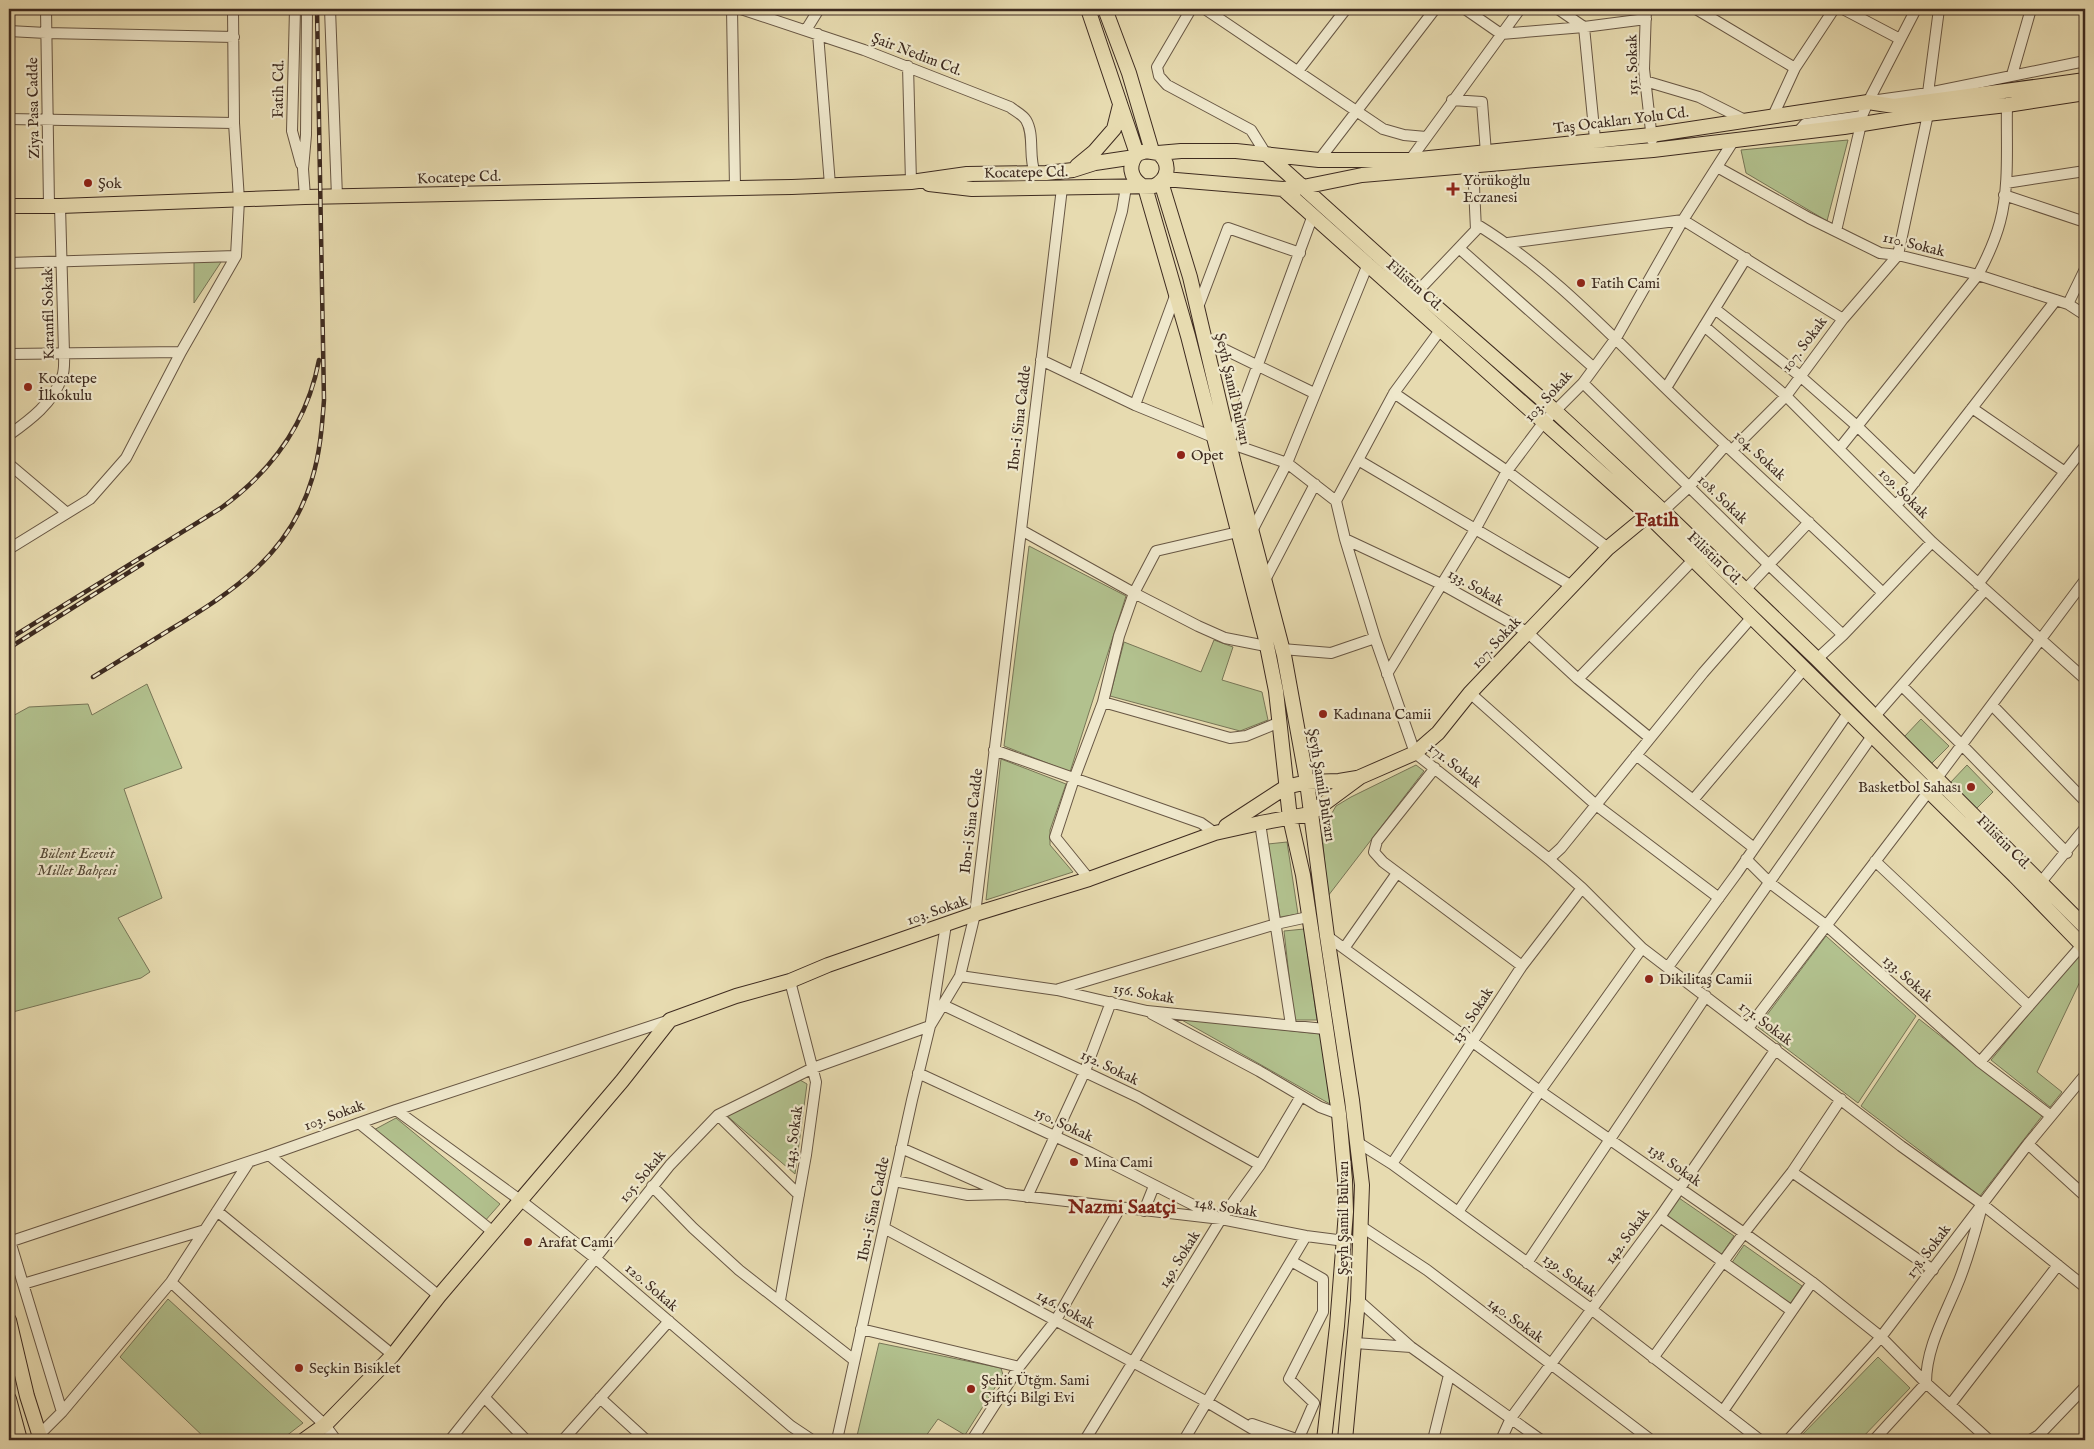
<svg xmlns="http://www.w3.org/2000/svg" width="2094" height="1449" font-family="'IM FELL English',serif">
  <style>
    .green { fill: #b2c18e; stroke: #787657 }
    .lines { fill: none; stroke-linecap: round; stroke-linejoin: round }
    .minor-casing { stroke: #685744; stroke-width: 12 }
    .major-casing { stroke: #3e2b20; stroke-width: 16 }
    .minor { stroke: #efe8cc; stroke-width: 10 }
    .major { stroke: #e7dbb0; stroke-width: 14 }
    .rail-casing { stroke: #3e2b20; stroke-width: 4.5 }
    .rail { stroke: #efe8cc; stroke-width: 2.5; stroke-dasharray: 8; stroke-linecap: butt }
    .poi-dot { fill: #8f2418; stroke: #efe8cc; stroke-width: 2 }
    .labels { text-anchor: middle; stroke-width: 4.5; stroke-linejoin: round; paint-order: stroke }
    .street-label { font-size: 15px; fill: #3e2b20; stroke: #efe8cc }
    .poi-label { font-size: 15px; fill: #3e2b20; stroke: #efe8cc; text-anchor: start }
    .park-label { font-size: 15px; font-style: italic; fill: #554936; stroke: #efe8cc }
    .district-label { font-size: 20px; font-weight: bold; fill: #7a1f14; stroke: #efe8cc }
  </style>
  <rect width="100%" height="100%" fill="#e7dbb0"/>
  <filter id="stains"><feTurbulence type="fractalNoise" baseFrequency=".004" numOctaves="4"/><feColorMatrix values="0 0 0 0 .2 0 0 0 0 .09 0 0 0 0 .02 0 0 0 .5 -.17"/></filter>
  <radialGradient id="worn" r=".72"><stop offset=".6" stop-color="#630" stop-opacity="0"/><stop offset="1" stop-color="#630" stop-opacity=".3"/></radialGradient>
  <path class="green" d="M1848,140L1827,221L1746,173L1741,150Z
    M223,259L194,303V262Z
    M1029,546L1126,596L1070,772L1004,746Z
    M1214,640L1233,647L1222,680L1262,692L1268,720L1240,731L1110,696L1124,642L1201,672Z
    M147,684L182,768L124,789L162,898L118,918L150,972L141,978L9,1013V718L29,707L88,704L92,715Z
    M1921,719L1949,746L1931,764L1904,737Z
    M1001,759L1066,784L1050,830V845L1073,872L986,900Z
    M1416,765L1424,771L1328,896L1322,835L1328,820L1336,806L1351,797Z
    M1967,765L1993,792L1976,809L1950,783Z
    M1287,842L1298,914L1280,917L1268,844Z
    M1304,929L1317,1020H1294L1284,931Z
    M1826,936L1916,1016L1858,1103L1758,1027Z
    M2079,953L2085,959V971L2037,1072L2062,1092L2050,1107L1991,1060Z
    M1180,1019L1321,1034L1330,1104Z
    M1919,1019L2042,1116L1980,1196L1861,1106Z
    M800,1080L807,1084L795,1174L726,1115Z
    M396,1118L500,1204L484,1222L370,1132Z
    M1679,1198L1734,1236L1721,1255L1666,1217Z
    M1744,1245L1802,1286L1790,1304L1731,1264Z
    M168,1299L303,1423L281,1440H207L120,1357Z
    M879,1343L1001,1368L1003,1375L965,1435L938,1419L923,1440H856Z
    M1878,1357L1910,1388L1860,1440H1797Z"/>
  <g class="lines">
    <defs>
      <path id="minor" d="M46,9L49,206
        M295,9L292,131L301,164
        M330,9L337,197
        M732,9L735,188
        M741,9L864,50L1010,107C1015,111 1023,115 1026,120C1035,135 1028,157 1035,173
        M1191,9L1157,67L1159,76L1167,85L1251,130L1266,154
        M1205,9L1383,129L1404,135L1426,137
        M1465,9L1501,34L1584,27L1646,19
        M1558,9L1584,27
        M1646,9L1644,69L1652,140
        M1696,9L1795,68
        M1843,9L1900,39
        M1584,27L1595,139
        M806,30L819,9
        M9,31L46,33L234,37
        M818,34L830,185
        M908,66L911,182
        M1298,71L1346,9
        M2012,75L2031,9
        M1645,81L1699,97L1745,120
        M1928,93L1939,9
        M1452,100L1482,102L1486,153
        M1878,100L1928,93L2085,61
        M1773,116L1795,68L1834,9
        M9,119L234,123
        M1798,132L1805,124L1862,116L1868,102L1916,9
        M1319,160L1435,9
        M1410,160L1520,9
        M1717,167L1809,218L1880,253L1898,255L1978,275L2068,304L2085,315
        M2006,183L2085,171
        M2004,195L2085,222
        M305,197L303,169L306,135L307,9
        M1313,215L1229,443L1287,463L1336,501L1345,539L1375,638
        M1476,224C1552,270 1617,342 1681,403C1748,467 1817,529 1883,593
        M1836,231L1861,124
        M1508,243L1683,220L1843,319
        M1460,249L1594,368
        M9,263L236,256
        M1418,291L1476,230L1473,165
        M2068,304L2085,269
        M1715,309L1800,376L1858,427L1915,482
        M1197,310L1228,228L1300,253
        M1704,326L1786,396L1932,542L2085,679
        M1205,340L1314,393
        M9,354L181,352
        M1041,360L1135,405L1213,437
        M1074,376L1122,211L1126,187
        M1583,383L1769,565L1843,635
        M1666,388L1746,258
        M1394,393L1507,471L1608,548
        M1135,405L1175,296
        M1972,408L2065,472
        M9,435C30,420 53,403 62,377C65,370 64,361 64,353L60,206
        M1839,449L1978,275C1987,258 1995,241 2000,222C2010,185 2006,143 2007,105
        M1732,450L1786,396L1843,319L1898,255L1928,114
        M1358,460L1572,586
        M9,464L67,513
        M1336,501L1394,393L1441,329
        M1896,506L2056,300
        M1663,511L1689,487L1726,445
        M1021,530L1134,593L1198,626L1225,638L1266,646
        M1252,531L1287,463L1368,264
        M1345,539L1441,584L1527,632L1578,679L1650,738
        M9,549L90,499L126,458L181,352L236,256L239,200L234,123L233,9
        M1265,580L1315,484
        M1978,584L2085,446
        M1745,590L1809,522
        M1282,649L1331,653L1375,638L1415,753L1549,859L1582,888L1642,948L1901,1146L1982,1204L2085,1287
        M1817,659L1843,635L1932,542
        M1387,674L1476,528L1507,471L1543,423L1583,383L1616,338L1683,220L1734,140
        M1578,679L1693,560
        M1902,686L1962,745L2067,853
        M1470,693L1596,805L1719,898
        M1103,702L1230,738L1246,736L1280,722
        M1992,705L2085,801
        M1875,716L1985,590
        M994,750L1201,823L1215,833
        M1636,755L1754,848
        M1435,768L1377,841L1374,852L1383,862L1522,966
        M1937,778L2085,580
        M1693,800L1804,669
        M1260,823L1291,1025
        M1549,859L1561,848L1703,673L1752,617
        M1746,859L1770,883L1827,926L1980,1062L2051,1116
        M1875,861L2029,1006
        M1089,879L1055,837L1074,779L1103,702L1119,636L1134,593L1156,551L1238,532
        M2041,882L2085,828
        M1327,936L1540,1091L1744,1233L1812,1282L1881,1337L1926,1383L1989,1440
        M1345,947L1397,873
        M1668,967L1737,873L1848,713
        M960,976L1057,990L1147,1011L1325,1029
        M1695,988L1872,736
        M1059,989L1276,924L1308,917
        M943,1005L1138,1097L1260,1165
        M1152,1014L1259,1071L1320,1107L1339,1114
        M931,1022L946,924
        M1749,1027L1929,791
        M1980,1062L2082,945
        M918,1073L1091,1153L1215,1216
        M396,1110L520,1200L595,1258L791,1426L812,1440
        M718,1115L799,1195
        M359,1123L493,1232
        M1357,1142L1392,1164L1591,1309L1760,1440
        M2028,1144L2085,1196
        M901,1148L1003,1193
        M269,1155L439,1296
        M1392,1164L1522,966L1582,888
        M1792,1172L1933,1270
        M894,1181L968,1195L1006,1194L1221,1219L1306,1236L1345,1241
        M652,1186L693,1228L739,1270L854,1360
        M1027,1197L1085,1071L1111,1002
        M217,1211L393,1355
        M1144,1211L1154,1186
        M1458,1212L1540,1091L1642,948
        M1660,1217L1792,1311
        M1362,1227L1427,1270L1651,1440
        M884,1228L1207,1402L1271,1440
        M10,1241L62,1412
        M9,1242L269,1155L396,1110L670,1020
        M1291,1261L1323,1279V1312L1289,1379L1314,1403L1298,1440
        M1527,1263L1706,996
        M171,1282L325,1425L336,1440
        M23,1284L205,1230
        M780,1300L806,1155L816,1082L790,981
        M1358,1300L1411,1347L1541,1440
        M861,1329L1019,1367
        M1355,1343L1411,1347
        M1653,1358L1744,1233L1792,1172L1841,1099
        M485,1398L526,1440
        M600,1398L646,1440
        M1950,1405L2058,1265
        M1723,1411L1812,1282
        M1252,1424L1299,1440
        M40,1434L62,1412L171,1282L249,1162
        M450,1440L670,1165L718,1115L813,1068L930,1026
        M563,1440L669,1321
        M837,1440L912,1100L930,1026L960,976L975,914L1062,188
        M972,1440L1019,1367L1056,1320L1120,1208
        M1085,1440L1221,1219L1260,1165L1301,1096
        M1184,1440L1306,1236
        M1433,1440L1449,1375
        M1501,1440L1511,1418L1660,1217L1776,1049
        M1788,1440L1881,1337L2028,1144L2085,1075
        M1874,1440L1926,1383C1926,1349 1943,1319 1956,1288C1967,1263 1974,1236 1981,1210
        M2030,1440L2039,1435L2085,1387"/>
      <path id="major" d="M1088,9L1137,154
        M1105,9L1129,73L1152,151
        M1266,154L1418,291L1554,410L1663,511L1817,659L2085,927
        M1077,166L1094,152L1114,129L1120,105
        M1164,179L1283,189L1303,187L1362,175L1653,150L1844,127L1918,115L2007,105L2085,93
        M1161,182L1190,277L1234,464L1284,655L1307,782L1327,936L1352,1100L1362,1185L1358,1300L1345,1440
        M929,184L972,189L1154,186C1169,179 1171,163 1158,153
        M1141,185C1130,177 1128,165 1137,154L1146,151L1158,153L1181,151H1236L1319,160H1410L1651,135L1868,102L1894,106L2085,80
        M1145,187L1188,336L1265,636L1276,691L1290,818L1303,875L1339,1114L1345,1180L1346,1212L1337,1326L1324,1440
        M1283,189L1648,515L2015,876L2085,948
        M9,206H60L305,197L792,187L911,182L967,174L1046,173L1073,170L1095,163L1135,157
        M1226,826L1286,787L1307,782L1339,781L1357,778
        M9,1320L27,1396L41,1440
        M9,1399L20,1440
        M304,1440L325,1425L393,1355L439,1296L622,1081L670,1020L736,996L790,981L828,965L975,914L1089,879L1215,833L1260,823L1310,814L1360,777L1415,753L1438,733L1470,693L1608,548L1648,515L1663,511"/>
    </defs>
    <use href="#minor" class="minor-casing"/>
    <use href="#major" class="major-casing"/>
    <use href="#minor" class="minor"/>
    <use href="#major" class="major"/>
    <defs>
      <path id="rail" d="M9,639L221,508C272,471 307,424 319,360
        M9,648L142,564
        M93,677C119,661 145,645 171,629C234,591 290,554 312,479C320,453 322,427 324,400L317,9"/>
    </defs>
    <use href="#rail" class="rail-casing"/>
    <use href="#rail" class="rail"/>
  </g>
  <g class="poi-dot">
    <circle cx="88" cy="183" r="5"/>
    <path d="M1450.5 181.5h5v5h5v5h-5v5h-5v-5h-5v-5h5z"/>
    <circle cx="1581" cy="283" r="5"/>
    <circle cx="28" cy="387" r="5"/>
    <circle cx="1181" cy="455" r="5"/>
    <circle cx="1323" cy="714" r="5"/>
    <circle cx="1971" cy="787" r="5"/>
    <circle cx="1649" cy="979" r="5"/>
    <circle cx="1074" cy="1162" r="5"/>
    <circle cx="528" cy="1242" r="5"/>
    <circle cx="299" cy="1368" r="5"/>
    <circle cx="971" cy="1389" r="5"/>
  </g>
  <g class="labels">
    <g class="street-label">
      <text transform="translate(917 54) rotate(21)" y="5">Şair Nedim Cd.</text>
      <text transform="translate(1632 65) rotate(-91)" y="5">151. Sokak</text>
      <text transform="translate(278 89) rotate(-89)" y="5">Fatih Cd.</text>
      <text transform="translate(33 108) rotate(-91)" y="5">Ziya Pasa Cadde</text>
      <text transform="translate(1621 120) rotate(-7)" y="5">Taş Ocakları Yolu Cd.</text>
      <text transform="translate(1026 172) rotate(-1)" y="5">Kocatepe Cd.</text>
      <text transform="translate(459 177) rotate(-2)" y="5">Kocatepe Cd.</text>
      <text transform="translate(1914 244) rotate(14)" y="5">110. Sokak</text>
      <text transform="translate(1415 285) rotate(41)" y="5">Filistin Cd.</text>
      <text transform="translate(48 314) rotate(-91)" y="5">Karanfil Sokak</text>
      <text transform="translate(1804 344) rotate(-53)" y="5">107. Sokak</text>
      <text transform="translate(1233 389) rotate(77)" y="5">Şeyh Şamil Bulvarı</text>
      <text transform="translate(1548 396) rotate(-48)" y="5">103. Sokak</text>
      <text transform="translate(1019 418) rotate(-83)" y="5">Ibn-i Sina Cadde</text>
      <text transform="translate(1760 455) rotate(43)" y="5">104. Sokak</text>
      <text transform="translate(1904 493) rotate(45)" y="5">109. Sokak</text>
      <text transform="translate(1723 499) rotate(44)" y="5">108. Sokak</text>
      <text transform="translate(1715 558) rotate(44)" y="5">Filistin Cd.</text>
      <text transform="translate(1476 587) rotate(29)" y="5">133. Sokak</text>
      <text transform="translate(1496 642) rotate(-47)" y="5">107. Sokak</text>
      <text transform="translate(1455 765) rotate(38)" y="5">171. Sokak</text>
      <text transform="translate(1322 785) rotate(81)" y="5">Şeyh Şamil Bulvarı</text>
      <text transform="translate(971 821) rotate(-83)" y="5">Ibn-i Sina Cadde</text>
      <text transform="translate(2004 842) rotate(45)" y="5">Filistin Cd.</text>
      <text transform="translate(937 910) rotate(-19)" y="5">103. Sokak</text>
      <text transform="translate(1908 978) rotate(42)" y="5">133. Sokak</text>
      <text transform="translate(1144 993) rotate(10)" y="5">156. Sokak</text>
      <text transform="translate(1472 1015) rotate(-57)" y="5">137. Sokak</text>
      <text transform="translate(1766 1023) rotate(37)" y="5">171. Sokak</text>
      <text transform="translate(1110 1067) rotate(26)" y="5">152. Sokak</text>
      <text transform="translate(334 1115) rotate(-20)" y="5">103. Sokak</text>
      <text transform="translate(1064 1124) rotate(25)" y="5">150. Sokak</text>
      <text transform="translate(793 1137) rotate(-82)" y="5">143. Sokak</text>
      <text transform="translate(1675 1165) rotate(35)" y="5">138. Sokak</text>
      <text transform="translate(642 1176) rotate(-50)" y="5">105. Sokak</text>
      <text transform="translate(1226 1207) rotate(9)" y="5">148. Sokak</text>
      <text transform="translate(873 1209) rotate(-78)" y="5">Ibn-i Sina Cadde</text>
      <text transform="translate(1343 1218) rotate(-90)" y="5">Şeyh Şamil Bulvarı</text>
      <text transform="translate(1627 1236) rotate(-54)" y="5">142. Sokak</text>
      <text transform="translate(1928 1251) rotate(-53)" y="5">178. Sokak</text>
      <text transform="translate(1179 1259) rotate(-58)" y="5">149. Sokak</text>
      <text transform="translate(1570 1275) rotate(36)" y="5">139. Sokak</text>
      <text transform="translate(652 1287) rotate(41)" y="5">120. Sokak</text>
      <text transform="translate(1066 1309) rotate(29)" y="5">146. Sokak</text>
      <text transform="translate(1516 1320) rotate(36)" y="5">140. Sokak</text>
    </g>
    <g class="poi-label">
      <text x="1463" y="185">Yörükoğlu<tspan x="1463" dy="17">Eczanesi</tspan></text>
      <text x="98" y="188">Şok</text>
      <text x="1591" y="288">Fatih Cami</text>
      <text x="38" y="383">Kocatepe<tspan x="38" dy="17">İlkokulu</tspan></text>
      <text x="1191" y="460">Opet</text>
      <text x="1333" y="719">Kadınana Camii</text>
      <text x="1961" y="792" text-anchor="end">Basketbol Sahası</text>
      <text x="1659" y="984">Dikilitaş Camii</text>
      <text x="1084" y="1167">Mina Cami</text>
      <text x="538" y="1247">Arafat Cami</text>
      <text x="309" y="1373">Seçkin Bisiklet</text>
      <text x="981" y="1385">Şehit Ütğm. Sami<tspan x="981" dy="17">Çiftçi Bilgi Evi</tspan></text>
    </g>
    <g class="park-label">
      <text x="77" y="858">Bülent Ecevit<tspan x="77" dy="17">Millet Bahçesi</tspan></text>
    </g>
    <g class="district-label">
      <text x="1657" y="526">Fatih</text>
      <text x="1122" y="1213">Nazmi Saatçi</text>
    </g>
  </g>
  <rect width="2094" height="1449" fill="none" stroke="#e7dbb0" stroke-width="30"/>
  <rect x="10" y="10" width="2074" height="1429" fill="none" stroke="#3e2b20" stroke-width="2.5"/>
  <rect x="15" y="15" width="2064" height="1419" fill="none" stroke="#3e2b20"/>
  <rect width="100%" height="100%" filter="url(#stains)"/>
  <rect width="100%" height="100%" fill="url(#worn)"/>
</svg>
